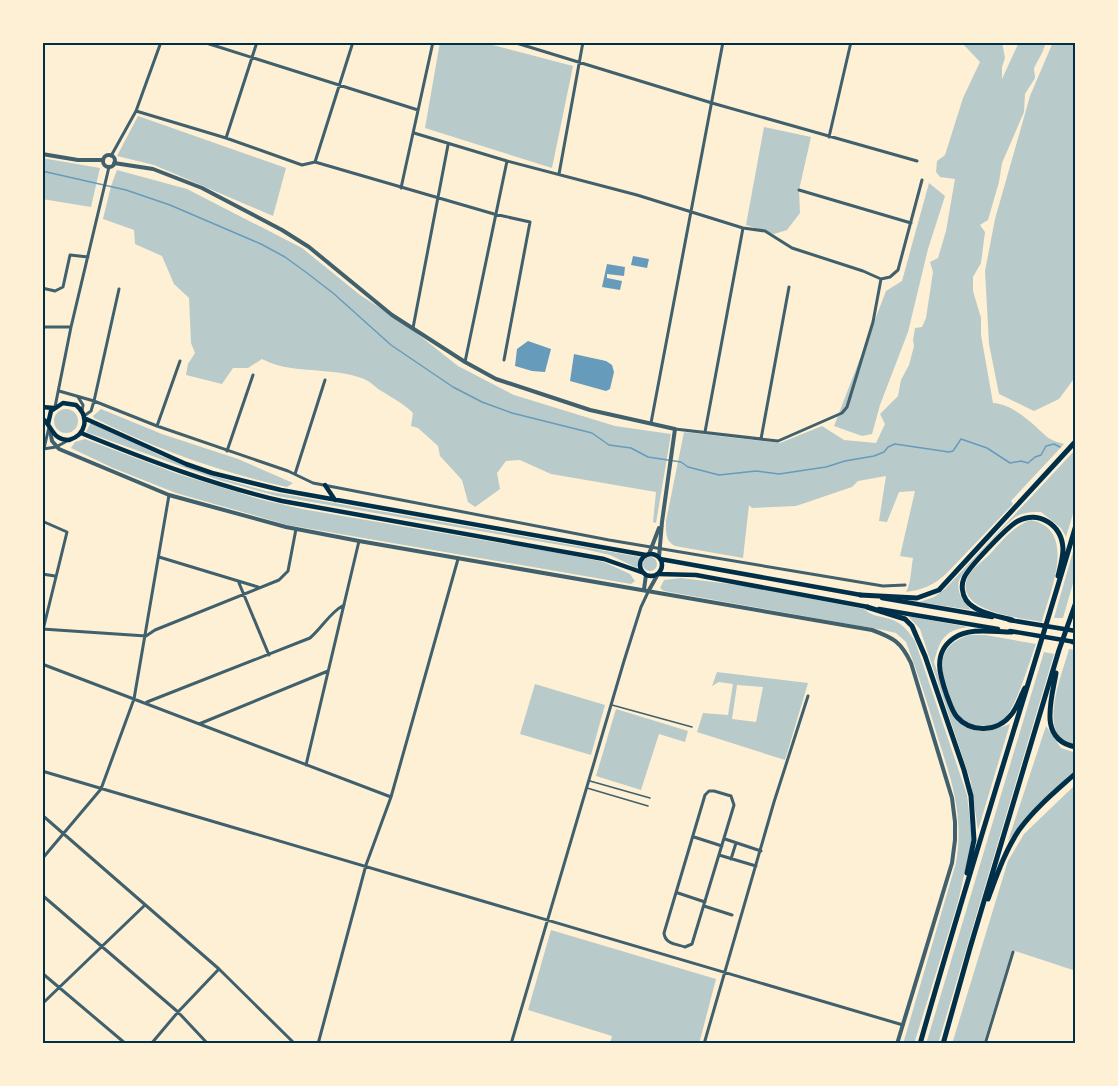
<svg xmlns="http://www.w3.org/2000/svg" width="1118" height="1086" font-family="Montserrat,sans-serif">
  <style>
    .green { fill: #b9caca; fill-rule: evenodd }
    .water { fill: #669bbc }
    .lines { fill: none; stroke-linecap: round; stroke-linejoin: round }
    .stream { stroke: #669bbc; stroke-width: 1.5 }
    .service { stroke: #3f606c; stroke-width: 1.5 }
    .minor { stroke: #3f606c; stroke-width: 3 }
    .tertiary { stroke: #3f606c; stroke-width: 4 }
    .primary { stroke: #003049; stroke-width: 4.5 }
    .motorway { stroke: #003049; stroke-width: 5 }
    .neatline { fill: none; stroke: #003049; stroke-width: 2 }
  </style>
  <rect width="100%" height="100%" fill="#fdf0d5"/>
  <path class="green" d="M440,42H481L573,66L552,168L425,128Z
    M964,42H1002L1005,58L1002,67V79L1019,42H1046L1043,51L1034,68L1035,78L1025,94L1024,112L1002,163L999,182L988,220L980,225L985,232L981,263L973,277V291L981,318V335L993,403C1013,404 1032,423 1046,436C1050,440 1058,442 1064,444L1011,501L1013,504L946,574C934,585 922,590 906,592C911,584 911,569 913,558L900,556L915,491L899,492L887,522L879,521L886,476L858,481L852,487L796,506L752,508L749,505L743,558L675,546C665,541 666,532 666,521L684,432L780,443L822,426L844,440L876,443L885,424L880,414L898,396L901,380L909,365L914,346L913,340L915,328L922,327L926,318L933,272L930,262L938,258L946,231L955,179L940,177L936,172L937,161L945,155L963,98L980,62L964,45Z
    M1053,42H1076V376L1059,399L1034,411L999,394L989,344L985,271L995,219L1030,96Z
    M138,116L286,168L273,216L154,165L117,156Z
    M764,127L811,137L799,190L800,213L787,230L774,234L746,225Z
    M42,158L100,168L91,207L42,199Z
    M117,170L187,189L302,248L360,295L405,324L458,366L514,395L615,426L671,434L656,523L653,522L656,492L551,474L520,460L506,461L497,473L500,489L475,507L468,502L462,480L440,456L438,446L418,428L411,426L413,413C404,404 394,399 383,392C377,389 373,384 368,381C355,374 336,372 322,371C302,369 280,369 262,359L248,368H233L222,384L186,375L188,364L195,353L191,343L189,298L174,284L162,256L135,244L134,230L103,219L111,186Z
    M929,183L945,196L928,249L908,332L880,405L872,434L862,436L834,426L886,291L902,281Z
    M54 421a12 12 0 1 1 24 0a12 12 0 1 1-24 0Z
    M101,409L162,434L238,459L293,483L287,487C220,472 155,449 94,418L93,416Z
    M91,422L161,456L217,477L266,491L640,557L637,568L610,555L584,549L277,496L219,480L86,432Z
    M85,439L178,474L259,499L302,509L553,552L604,562L630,574L635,581L631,584L288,525L176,493L113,468L71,448L75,442Z
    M1076,449V504L1066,537L1061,528L1041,512C1032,512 1022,512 1014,518C1004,526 962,571 959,581C956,593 964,602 971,610L919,602L934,597L945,589Z
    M1031,520C1078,530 1050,591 1042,622C1021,618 955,612 967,579C970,570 982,562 989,555C1002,541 1013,526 1031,520Z
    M1076,541V573L1063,618H1054Z
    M643 564a7 7 0 1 1 14 0a7 7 0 1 1-14 0Z
    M681,578L746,586L864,609C872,617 882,616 893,620C903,624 909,632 915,641L967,795L972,840L958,902L914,1044H903L956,863C964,816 952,782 938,738C928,705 918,673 906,642L896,633L883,630L664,591L660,588L664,580Z
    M908,616L968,627C944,630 940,640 934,662C949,706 951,747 1010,724L978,830L971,782L920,629Z
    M969,635H985L1036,644C1029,662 1016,710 1002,721C992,728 972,727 962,719C955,713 952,702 949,694C939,666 937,646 969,635Z
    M1069,649L1076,650V747C1072,745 1066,743 1063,741C1041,723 1063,672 1069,649Z
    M1044,652L1054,654L938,1044H926Z
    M717,672L808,683L785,760L697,732L703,713L728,715L733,684L719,682L712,686ZM737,685L763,687L756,722L732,719Z
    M535,684L605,705L591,755L520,734Z
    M616,709L688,731L685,742L659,734L641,790L596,776Z
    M1046,726L1061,748L1076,753V771L1021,824L1008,841Z
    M1076,784V971L1012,950L983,1044H952L1008,861L1024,834Z
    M551,930L716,979L699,1044H610L612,1036L528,1010Z"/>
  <path class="water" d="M633,256L649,259L647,268L631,265Z
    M607,264L625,267L624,276L607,274V278L622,281L620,290L602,287Z
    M528,341L551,349L545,372L532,371L515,366L517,349Z
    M574,354L606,361L612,365L614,372L610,389L606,391L570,381Z"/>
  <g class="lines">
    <path class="stream" d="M42,171L126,190L170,205L261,244L285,257L307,273L333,293L391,345L453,387L482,402L512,413L592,433L609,445L631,448L648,457L681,462L688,467L719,475L756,471L779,474L826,467L845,461L874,456L884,452L888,447L895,444L949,452L953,451L961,439L987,448L1010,463L1021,461L1028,463L1035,457L1041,455L1046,446L1054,444L1060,447"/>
    <path class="service" d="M612,705L692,727
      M590,781L650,798
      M587,788L648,806"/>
    <path class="minor" d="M203,42L418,110
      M513,42L712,103L917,161
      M136,111L226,138L302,165L315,162L494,214L530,222L504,360
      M414,133L507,161L637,195L743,228L765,231L792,248L863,271L881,279
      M829,137L851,42
      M226,138L257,42
      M111,156L136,111L161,42
      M315,162L353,42
      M559,174L583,42
      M401,188L433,42
      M799,190L911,223
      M881,279L890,277L898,270L922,180
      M42,288L55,291L63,287L70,255L88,257
      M42,327H71
      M413,328L448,145
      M465,362L507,161
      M59,391L94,401L157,426L288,471L313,483L609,540L883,586L905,585
      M78,397L83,405L82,411
      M55,407L71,327L109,167
      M84,416L91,411L94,401L119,289
      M651,423L723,42
      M157,426L180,361
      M675,429L778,441L842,413L847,407L873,322L881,279
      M705,432L743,228
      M761,439L789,287
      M43,449L56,447L67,441
      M227,451L253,375
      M42,457L49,427
      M295,474L325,380
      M42,521L67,532L42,634
      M159,557L258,587
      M42,574L55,576
      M239,583L269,655
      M42,629L146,636L155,630L279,580L288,571L296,529
      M42,664L391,797
      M147,702L310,638C322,628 330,612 344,605
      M199,724L328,671
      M306,765L359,541
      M42,771L903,1025
      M709,791H714L731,796L734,805L692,944L685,947C676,944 665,944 664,933L705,795Z
      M42,815L219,969L295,1044
      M694,837L722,846
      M725,839L761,851
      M719,855L756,866
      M42,859L101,789L134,699L169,495
      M731,859L736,843
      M678,893L705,902
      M42,895L178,1012L208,1044
      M704,906L732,915
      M42,973L126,1044
      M42,1004L145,905
      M151,1044L178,1012L218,970
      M318,1044L366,865L391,797L458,559
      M511,1044L624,661L641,607L649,590
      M704,1044L774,802L808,696
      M985,1044L1013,952"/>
    <path class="tertiary" d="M42,154L78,160H103
      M103 161a6 6 0 1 1 12 0a6 6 0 1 1-12 0Z
      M114,163L153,169L202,188L282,230L309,247L392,315L465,362L496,379L590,410L675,429L662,522L659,557
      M50,430L52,441L59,449L169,495L286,527L359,541L872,630C894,638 901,642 911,663L952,798L955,822V840L952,863L897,1044
      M649,554L659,528
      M644,589L646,575
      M649,590L658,574"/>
    <path class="primary" d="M42,407L54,408
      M42,418C53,427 52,440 69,440C86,435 90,417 76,405L63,403L51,411L48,424
      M84,418L186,464L212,473L281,490L646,555
      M81,433C147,460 213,485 282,501L604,559L644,573
      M325,485L335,500
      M640 565a11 11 0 1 1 22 0a11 11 0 1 1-22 0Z
      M660,559L861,595
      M658,574L696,575L868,607
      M882,598L992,617
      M879,609L998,629
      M1009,620L1076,631
      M1010,631L1075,642"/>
    <path class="motorway" d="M860,595L917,598L939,590L1076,441
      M867,607L905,619L912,626L925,656L964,770L971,796L974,840L967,873
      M1012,620C998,616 975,613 966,600C962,594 961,585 964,578C968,568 1008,526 1018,521C1039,510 1062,525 1063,549C1063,558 1060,568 1058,576
      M1012,632C994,632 969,627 954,638C932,653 940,676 947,696C950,703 952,711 957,717C971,733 997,732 1010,716C1017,709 1020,697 1025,688
      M1073,642H1076
      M1056,673C1052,699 1037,740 1076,747
      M988,899C997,875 1005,851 1019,830C1035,808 1056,791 1076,773
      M920,1044C969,870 1025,698 1076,525
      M943,1044L970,948L1059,650L1076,602"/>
  </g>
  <rect width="1118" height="1086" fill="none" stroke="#fdf0d5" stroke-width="87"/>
  <rect x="44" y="44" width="1030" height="998" class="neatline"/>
</svg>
